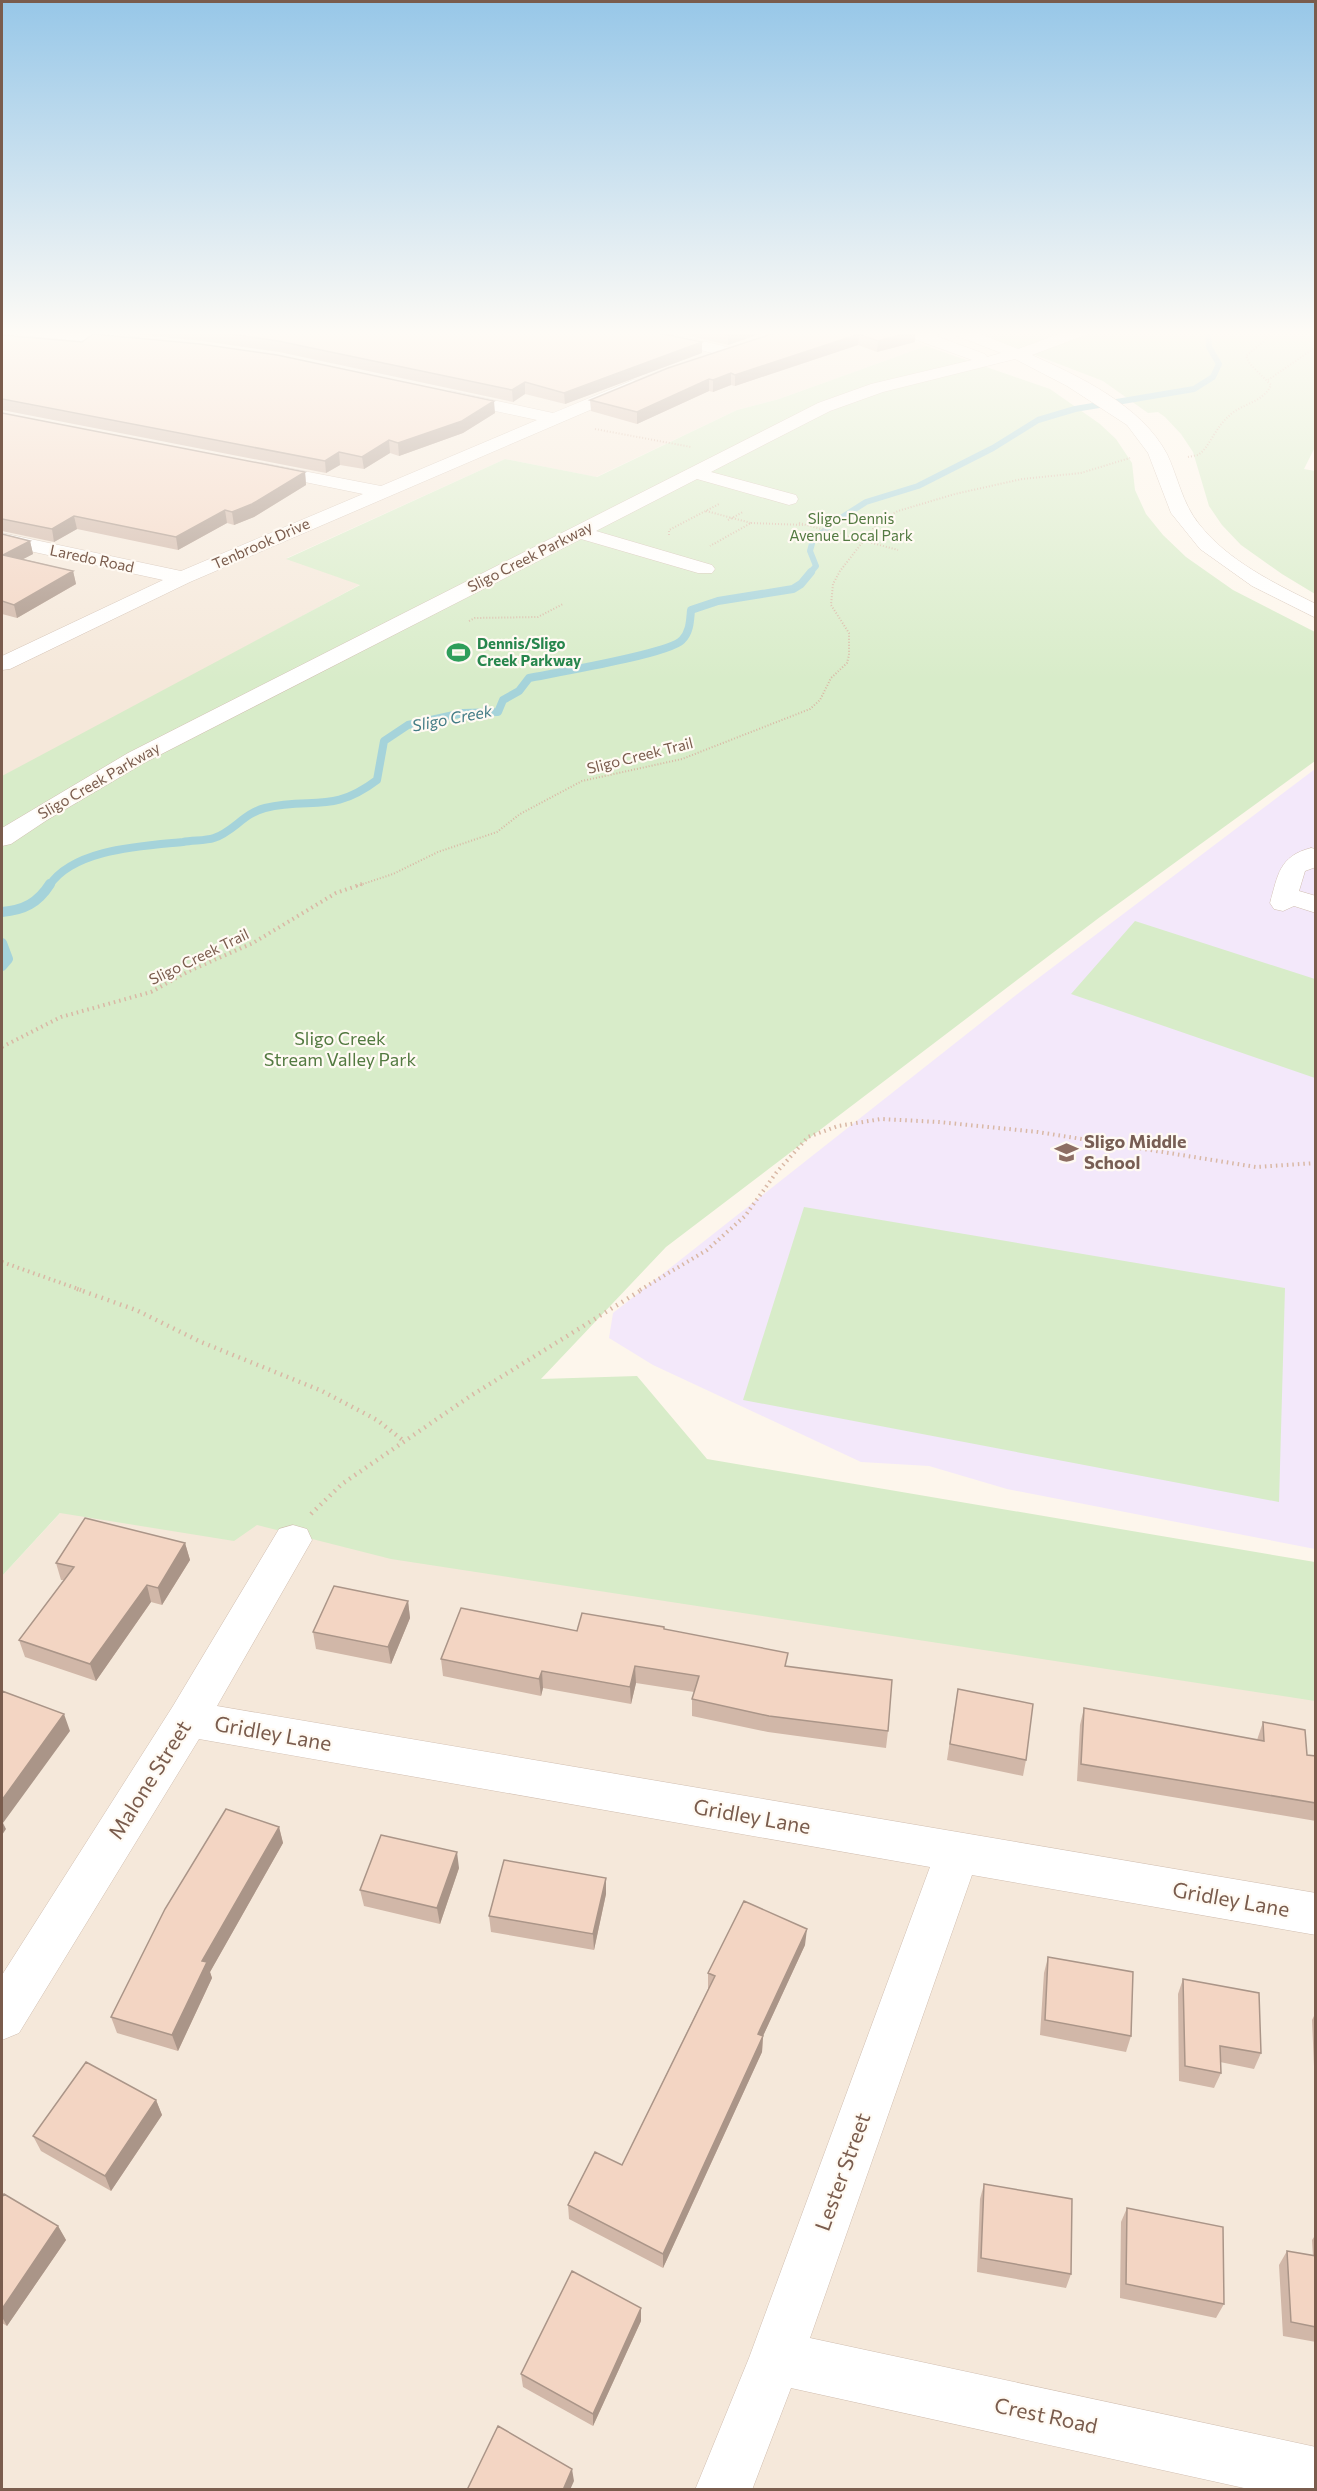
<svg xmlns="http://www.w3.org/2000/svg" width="1317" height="2491" font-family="Commissioner,sans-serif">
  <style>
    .residential { fill: #f5e8da }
    .education { fill: #f3e8fa }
    .green { fill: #d8ecc9 }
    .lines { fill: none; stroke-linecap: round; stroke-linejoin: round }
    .stream-far2 { stroke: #a5d3da; stroke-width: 6 }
    .stream-far1 { stroke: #a5d3da; stroke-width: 8 }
    .stream { stroke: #a5d3da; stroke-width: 10 }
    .minor-casing { stroke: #d1beb0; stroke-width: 1 }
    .path-far2 { stroke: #d9b8a5; stroke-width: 2; stroke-dasharray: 1 2; stroke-linecap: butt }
    .path-far1 { stroke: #d9b8a5; stroke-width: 4; stroke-dasharray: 1.5 4; stroke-linecap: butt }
    .path { stroke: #d9b8a5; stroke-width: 4.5; stroke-dasharray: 1.5 5; stroke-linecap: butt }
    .minor { fill: #fff; fill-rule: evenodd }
    .wall { fill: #d1b7a8 }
    .shaded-wall { fill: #aa9588 }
    .building { fill: #f3d5c3; stroke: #aa9588; stroke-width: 1.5 }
    .labels { text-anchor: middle; stroke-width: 4.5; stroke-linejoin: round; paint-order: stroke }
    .far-park-label { font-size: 15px; fill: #537a41; stroke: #fffaf3 }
    .far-street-label { font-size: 15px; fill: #7a5c4d; stroke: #fffaf3 }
    .far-leisure-label { font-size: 15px; font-weight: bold; fill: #27864d; stroke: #fffaf3; text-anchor: start }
    .far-water-label { font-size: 16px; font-style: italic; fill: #437c86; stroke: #fffaf3 }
    .park-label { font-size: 18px; fill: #537a41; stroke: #fffaf3 }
    .education-label { font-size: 18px; font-weight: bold; fill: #785e54; stroke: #fffaf3; text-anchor: start }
    .near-street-label { font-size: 21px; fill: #7a5c4d; stroke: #fffaf3 }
  </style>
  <rect width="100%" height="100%" fill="#fdf6ec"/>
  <path class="residential" d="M2,331H888L926,346L779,399L737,410L596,477L505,459L287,558L361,584L2,780Z
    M88,1483L1315,1700V2489H2V1576Z"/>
  <path class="education" d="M1315,769V1549L1007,1489L929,1466L861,1462L653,1365L609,1338L613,1313L1020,992Z"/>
  <path class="green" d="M973,331H1315V447L1304,469L1315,471V594L1282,574L1241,545L1222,525L1209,506L1193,452L1181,434L1165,417L1158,412L1148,413L1103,381Z
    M926,346L1050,389L1100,424L1116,439L1132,463L1135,490L1146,514L1163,535L1186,557L1233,590L1315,632V761L1100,917L666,1247L541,1379L637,1376L707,1459L1315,1562V1701L391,1559L257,1525L234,1541L60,1513L2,1576V776L360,585L286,559L505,459L597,477L737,410L779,399Z
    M1135,921L1315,979V1078L1071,994Z
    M804,1207L1285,1288L1279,1502L743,1400Z"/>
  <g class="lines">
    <path class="stream-far2" d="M810,573L816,566L810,551L813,540L833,523L866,502L918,486L993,448L1038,420L1075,409L1194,389L1213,377L1219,364L1209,347L1208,331"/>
    <path class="stream-far1" d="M49,886C73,849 142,846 183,842C193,840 205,841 214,838C233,832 244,813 265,808C313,797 332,814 377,780L384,741L408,725L463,713L498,712L503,700L519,691L529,678C554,673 669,654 682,640C690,632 690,621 691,610L718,601L793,589L801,584L811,572"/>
    <path class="stream" d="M2,912C24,910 38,903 50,884
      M2,943L8,959L2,966"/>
    <defs>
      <path id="minor" d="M18,331C39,331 132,329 142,341L134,346L26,336Z
        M620,331C663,331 693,338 734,349L736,352L728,357L685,346L628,336Z
        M898,331H922L985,354L987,357L1001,353L952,334L950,331H973L1018,349L1067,331H1090L1088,334L1032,355C1080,377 1141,405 1167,454C1178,477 1182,503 1199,524C1228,561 1274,583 1316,604V618L1252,586L1200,549L1171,513L1148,453L1127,425L1067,386L1015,359L883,392L830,411L711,472L796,495L798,499L796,503L789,505L697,479L596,531L712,565L715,569L712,573H698L581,539L144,763L47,820L11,844L2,846V828L128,753L818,403L871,384L972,360L900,334Z
        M633,380L639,381L641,385L639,389L190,582L10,669L2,670V656L163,580L2,545V533L181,571L363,494L256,472L253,468L256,464L262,463L381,486L537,420L445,400L443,396L445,392L451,391L553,413Z
        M1311,848L1316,849V867L1305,871L1299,891L1316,896V913L1294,906L1283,911L1274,909L1270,903C1278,875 1279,856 1311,848Z
        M293,1525L307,1529L312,1540L217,1706L1316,1893V1935L972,1875L810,2338L1316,2447V2490H1253L791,2388L752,2490H695L749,2358L930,1867L199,1739L19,2033L2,2040V1975L173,1706L279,1529Z"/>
    </defs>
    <use href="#minor" class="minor-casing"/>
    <path class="path-far2" d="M1268,380L1316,347
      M595,429L691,447
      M1188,457L1198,455L1203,451C1212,440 1218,425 1229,416C1242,403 1263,403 1271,385L1250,364L1246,356L1276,331
      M706,511L751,523L710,546
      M728,520L743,512
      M751,523L804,525
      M799,523L898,550
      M669,535V530L719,504
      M469,621L475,618L538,617L563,604
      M357,886L393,874L438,852L497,832L520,814L582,781L682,759L810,709L820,700L831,678L847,663L849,655V633L831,605L833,584L840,571L879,521L898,511L955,494L1022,479L1081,473L1130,458"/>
    <path class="path-far1" d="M2,1047L61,1017L151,992L189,971L253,943L336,893L362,884
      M2,1262L81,1290
      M640,1290L707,1250L745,1216L776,1173L808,1137L838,1126L881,1119L939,1122L1038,1132L1256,1167L1316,1163"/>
    <path class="path" d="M77,1289L136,1310L201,1342L322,1391L377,1420L405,1442
      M311,1514L342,1484L472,1395L643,1289"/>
    <use href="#minor" class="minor"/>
  </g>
  <path class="wall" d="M2,331H10L3,335L495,413L463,433L399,456L390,453L364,469L340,465L326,473L2,410Z
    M112,331H649L702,353L565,404L525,394L513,402L279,352L202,341L113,332Z
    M669,331H768L728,345Z
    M781,331H915V342L877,352L858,345L735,386L731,385L713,392L709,391L637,424L591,411L590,400Z
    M929,331H948L939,335Z
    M2,413L305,472L306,485L254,517L234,525L227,523L178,550L77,529L54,542L2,531Z
    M2,534L30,541L33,554L23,559L73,571L76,584L17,618L2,614Z
    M185,1543L190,1560L162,1605L151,1602L96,1681L25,1657L19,1640L64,1580H61L56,1563Z
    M408,1601L410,1618L391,1664L316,1649L313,1632Z
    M664,1629L787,1667L888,1731L886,1748L768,1732L692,1716V1699L694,1692L636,1683L631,1704L543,1688L541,1696L443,1676L441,1659L577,1631Z
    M955,1706L1026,1760L1023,1776L947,1760Z
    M1084,1708L1257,1740L1263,1722L1307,1755L1316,1756V1821L1077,1781L1080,1725Z
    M279,1827L283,1843L210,1972L212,1978L178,2051L117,2033L111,2017Z
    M459,1868L440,1924L364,1906L360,1890Z
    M606,1894L594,1950L491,1932L489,1916Z
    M805,1945L763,2036L762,2052L663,2268L569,2219L568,2205L622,2165L708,1989V1973Z
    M1048,1957L1131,2036L1126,2052L1040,2035L1044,1973Z
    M1183,1979L1261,2053L1254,2069L1220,2062L1221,2073L1214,2088L1179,2081L1178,1994Z
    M1316,2012V2112L1312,2020Z
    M156,2100L162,2115L111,2191L41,2151L33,2136Z
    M984,2184L1071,2274L1066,2288L977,2272L980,2199Z
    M2,2197L58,2226L66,2240L7,2326L2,2323Z
    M1127,2208L1224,2304L1216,2318L1120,2298L1121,2222Z
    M1316,2234V2342L1283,2336L1279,2265L1287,2251L1313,2256L1312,2240Z
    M641,2321L593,2426L523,2387L521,2374Z"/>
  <path class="shaded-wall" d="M2,331H10L2,336Z
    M735,331H768L728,345V334Z
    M913,331H915V342L877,352L878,341Z
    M939,331H948L939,335Z
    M859,334L858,345L735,386V375Z
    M702,342V353L565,404L564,393Z
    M731,373V385L713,392V380Z
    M709,379V391L637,424V412Z
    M525,382V394L513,402L512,390Z
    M494,401L495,413L463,433L399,456L398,443Z
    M389,440L390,453L364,469L362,457Z
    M339,452L340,465L326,473L325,461Z
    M305,472L306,485L254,517L234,525L232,512Z
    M225,510L227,523L178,550L176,537Z
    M74,516L77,529L54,542L52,529Z
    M30,541L33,554L6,568L3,555Z
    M73,571L76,584L17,618L14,605Z
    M185,1543L190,1560L162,1605L158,1588Z
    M147,1585L151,1602L96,1681L90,1664Z
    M408,1601L410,1618L391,1664L388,1647Z
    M635,1666L636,1683L631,1704L630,1687Z
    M542,1671L543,1688L541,1696L539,1679Z
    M64,1714L70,1731L3,1823L6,1829L2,1835V1800Z
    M279,1827L283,1843L210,1972L212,1978L178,2051L172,2035L202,1961Z
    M457,1852L459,1868L440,1924L437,1908Z
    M606,1878V1894L594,1950L593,1934Z
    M807,1929L805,1945L763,2036L762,2052L663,2268V2254L758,2034Z
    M156,2100L162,2115L111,2191L105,2176Z
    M58,2226L66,2240L7,2326L2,2317V2309Z
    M641,2308V2321L593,2426V2414Z
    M572,2469L574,2481L570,2490H563Z"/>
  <path class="building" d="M211,331H649L702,342L564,393L525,382L512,390L278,341Z
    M717,331H735L728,334Z
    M781,331H913L878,341L859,334L735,375L731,373L713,380L709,379L637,412L590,400L668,368Z
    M93,334L200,344L277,355L494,401L462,421L398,443L389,440L362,457L339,452L325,461L2,399V335L82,342Z
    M2,413L305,472L252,504L232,512L225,510L176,537L74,516L52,529L2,519Z
    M2,534L30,541L3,555L73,571L14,605L2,601Z
    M85,1518L185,1543L158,1588L147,1585L90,1664L19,1640L74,1567L56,1563Z
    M334,1586L408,1601L388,1647L313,1632Z
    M461,1608L577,1631L582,1613L664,1627V1629L788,1653L785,1666L892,1680L888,1731L769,1716L692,1699L699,1676L635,1666L630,1687L542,1671L539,1679L441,1659Z
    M958,1689L1033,1704L1026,1760L950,1744Z
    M2,1691L64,1714L2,1800Z
    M1084,1708L1264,1741L1263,1722L1305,1730L1307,1755L1316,1756V1803L1081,1764Z
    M226,1809L279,1827L202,1961L207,1962L172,2035L111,2017L165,1909Z
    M381,1835L457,1852L437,1908L360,1890Z
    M504,1860L606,1878L593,1934L489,1916Z
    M744,1901L807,1929L758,2034L763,2036L663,2254L568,2205L595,2152L622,2165L715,1976L708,1973Z
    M1048,1957L1133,1972L1131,2036L1045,2020Z
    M1183,1979L1259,1993L1261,2053L1220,2046L1221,2073L1185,2066Z
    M86,2062L156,2100L105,2176L33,2136Z
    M984,2184L1072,2199L1071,2274L981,2258Z
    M4,2194L58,2226L2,2309V2197Z
    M1127,2208L1223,2227L1224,2304L1126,2284Z
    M1287,2251L1316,2256V2327L1291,2322Z
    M572,2271L641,2308L593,2414L521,2374Z
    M498,2426L572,2469L563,2490H467Z"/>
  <linearGradient id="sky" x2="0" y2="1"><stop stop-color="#97c7e8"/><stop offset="0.49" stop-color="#fefbf6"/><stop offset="1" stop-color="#fefbf6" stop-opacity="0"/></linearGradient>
  <rect width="1317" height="680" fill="url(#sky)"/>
  <defs>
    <symbol id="stadium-bare" viewBox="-9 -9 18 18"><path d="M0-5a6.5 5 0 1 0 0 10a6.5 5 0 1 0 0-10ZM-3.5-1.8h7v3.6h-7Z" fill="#2e9e5b" stroke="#fffaf3" stroke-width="2.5" paint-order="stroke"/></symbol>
    <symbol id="school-bare" viewBox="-9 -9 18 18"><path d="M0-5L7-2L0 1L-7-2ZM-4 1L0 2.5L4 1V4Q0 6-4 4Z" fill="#8d6e63" stroke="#fffaf3" stroke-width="2.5" paint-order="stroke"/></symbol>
  </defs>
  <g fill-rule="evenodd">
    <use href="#stadium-bare" x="442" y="636" width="33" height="33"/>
    <use href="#school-bare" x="1050" y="1136" width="33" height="33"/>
  </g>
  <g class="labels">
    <g class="far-park-label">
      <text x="851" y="524">Sligo-Dennis<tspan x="851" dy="17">Avenue Local Park</tspan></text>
    </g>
    <g class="far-street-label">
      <text transform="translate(261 544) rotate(-24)" y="5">Tenbrook Drive</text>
      <text transform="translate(530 557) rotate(-27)" y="5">Sligo Creek Parkway</text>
      <text transform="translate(92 559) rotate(12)" y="5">Laredo Road</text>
      <text transform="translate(640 756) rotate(-14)" y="5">Sligo Creek Trail</text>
      <text transform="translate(99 781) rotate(-30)" y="5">Sligo Creek Parkway</text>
      <text transform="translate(199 957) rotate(-26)" y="5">Sligo Creek Trail</text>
    </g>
    <g class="far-leisure-label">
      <text x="477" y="649">Dennis/Sligo<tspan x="477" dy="17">Creek Parkway</tspan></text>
    </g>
    <g class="far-water-label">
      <text transform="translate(452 718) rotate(-11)" y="6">Sligo Creek</text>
    </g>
    <g class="park-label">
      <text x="340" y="1045">Sligo Creek<tspan x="340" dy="21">Stream Valley Park</tspan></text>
    </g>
    <g class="education-label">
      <text x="1084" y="1148">Sligo Middle<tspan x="1084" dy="21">School</tspan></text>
    </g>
    <g class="near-street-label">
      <text transform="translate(273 1734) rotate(10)" y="7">Gridley Lane</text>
      <text transform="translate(150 1780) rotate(-58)" y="7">Malone Street</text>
      <text transform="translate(752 1817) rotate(10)" y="7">Gridley Lane</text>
      <text transform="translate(1231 1900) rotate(10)" y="7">Gridley Lane</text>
      <text transform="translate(843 2172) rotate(-70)" y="7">Lester Street</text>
      <text transform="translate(1046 2416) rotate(12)" y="7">Crest Road</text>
    </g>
  </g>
  <rect width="1317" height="2491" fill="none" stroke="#7a5c4d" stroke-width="6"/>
</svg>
